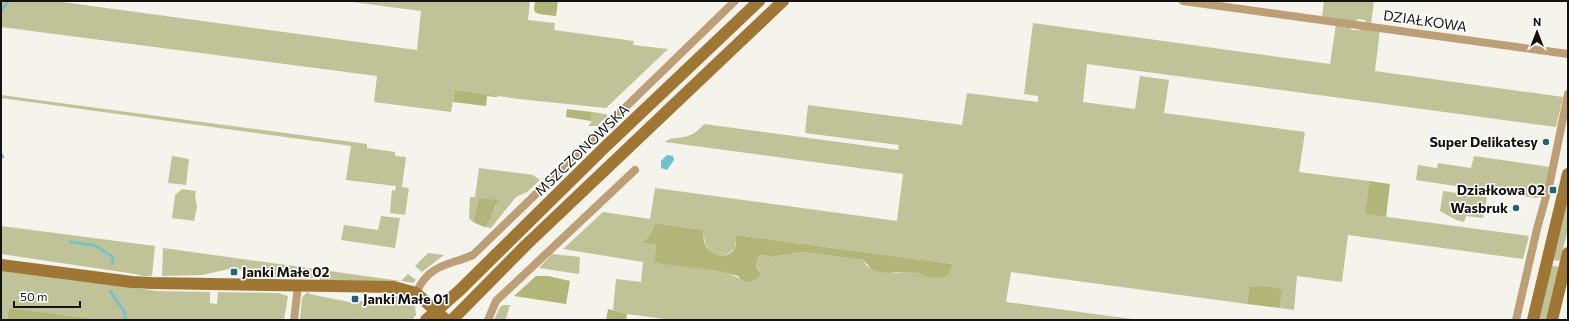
<svg xmlns="http://www.w3.org/2000/svg" width="1569" height="321" font-family="Commissioner,sans-serif">
  <style>
    .green { fill: #c0c398; fill-rule: evenodd }
    .forest { fill: #b1b577 }
    .water { fill: #6ec1cd }
    .lines { fill: none; stroke-linecap: round; stroke-linejoin: round }
    .stream { stroke: #6ec1cd; stroke-width: 2.5 }
    .street { stroke: #bc9f77; stroke-width: 8 }
    .secondary { stroke: #a07635; stroke-width: 12 }
    .poi-dot { fill: #236578; stroke: #fff; stroke-width: 1.5 }
    .labels { text-anchor: middle; stroke-width: 3; stroke-linejoin: round; paint-order: stroke }
    .street-label { font-size: 14px; fill: #141311; stroke: #fff }
    .poi-label { font-size: 14px; font-weight: bold; fill: #141311; stroke: #fff; text-anchor: end }
  </style>
  <rect width="100%" height="100%" fill="#f4f3ec"/>
  <path class="green" d="M1,1H55L417,50L421,11L345,1H530L528,20L555,23L554,30L634,41L633,45L668,49L606,108L519,99L455,90L451,112L374,102L377,76L1,27Z
    M1324,1H1374L1371,24H1367L1365,20L1357,19L1356,22L1322,17Z
    M1033,23L1330,64L1336,24L1348,26L1352,30H1359L1363,28L1380,30L1375,71L1563,97L1556,127L1087,64L1083,102L1135,109L1140,76L1169,80L1164,113L1305,132L1299,172L1369,181L1365,214L1529,236L1523,259L1348,235L1342,282L1297,276L1294,310L1280,308L1282,291C1273,286 1260,286 1249,287L1247,304L1011,272L1006,302L1139,320H672L627,314L613,310L616,279L641,282L643,262L563,249L603,212L650,219L655,188L897,221L903,174L665,142C671,136 680,139 688,136C694,134 700,129 704,124L898,150L899,145L805,133L808,105L962,125L967,93L1038,102V96L1024,94ZM655,223L704,230C703,243 709,259 725,255C729,253 732,252 735,247C736,243 736,239 736,235L953,264L925,276L918,273L909,272L888,273L867,266L863,260L803,252L771,257L762,255L758,257L756,265L759,270L741,280C728,268 674,265 654,263L656,245L643,243L644,241C651,236 652,231 655,223Z
    M1,95L367,144V148L395,152V156L406,157L402,187L409,188L405,215L390,213L392,190L395,191L396,186L346,180L351,146L1,98Z
    M592,112L605,114L608,115L597,126H588L592,121H591Z
    M172,156L189,159L186,185L168,183Z
    M1474,156L1550,167L1542,197L1535,198L1416,180L1418,165L1437,168L1438,163L1471,168Z
    M479,168L527,174L533,175L540,180L527,192L516,197L491,228L484,227L496,206L479,198L473,222L469,218L470,197H475Z
    M182,189L196,191L195,195L197,207L194,221L172,218L175,195Z
    M1443,191L1487,197L1483,218L1466,216L1464,222L1456,220L1440,211Z
    M1568,201V229L1560,261L1553,260Z
    M381,216L400,218L395,248L341,240L344,225L378,230Z
    M1,226L155,246L152,276H143L135,274L1,254Z
    M163,248L401,281L408,274L416,280L413,283L401,281H320V278L273,277L237,269H229L202,275L162,276Z
    M428,253L444,255L422,272L415,266Z
    M552,254L580,257L579,274L539,268Z
    M1551,265L1559,267L1546,320H1539Z
    M1,271L158,291L210,292V303L217,304L218,292L278,293L288,296L284,320H92L9,308L7,320H1Z
    M309,292V294L354,303L383,295L403,297L409,299L415,305L416,315L412,320H300L302,298L306,293Z
    M503,305H510L506,319L494,320L500,307Z"/>
  <path class="forest" d="M535,1H558L556,16L539,14L535,12L534,9Z
    M455,90L498,96L496,97L487,96L486,106L453,102Z
    M567,109L592,112L591,121L566,117Z
    M1369,181L1390,184L1386,217L1365,214Z
    M479,198L498,200L489,221L484,227L473,222Z
    M655,223L704,230C699,259 733,263 736,244C736,241 736,238 736,235L953,264L949,273L944,277L935,278L925,276L918,273L898,272L888,273L874,271L863,260L803,252L771,257L762,255L758,257L756,265L760,275L758,278L749,282L741,280L738,276L713,270L654,263L656,245L643,243L644,241C651,236 652,230 655,223Z
    M536,276H548L570,281L566,304L514,296Z
    M1260,286L1278,288L1282,291L1280,308L1247,304L1249,287Z
    M9,308L92,319V320H7Z
    M608,309L627,314L626,320H606Z"/>
  <path class="water" d="M667,155L673,156L674,160L667,170L661,168V161Z"/>
  <g class="lines">
    <path class="stream" d="M1,12L8,1
      M1,154L3,157
      M70,242L94,245L113,257L112,264
      M110,291L124,311L126,320"/>
    <path class="street" d="M1183,1L1568,54
      M416,293C429,264 447,266 473,255L735,1
      M294,320L298,286
      M488,320L496,301L635,170
      M1516,320L1537,229L1550,182L1568,94"/>
    <path class="secondary" d="M1,265L132,282L151,283L394,287L416,293L446,320
      M426,320L460,290L605,147L759,1
      M452,320L526,245L783,1
      M1533,320L1568,174
      M1552,320L1568,253"/>
  </g>
  <g class="poi-dot">
    <circle cx="1546" cy="142" r="4"/>
    <rect x="1549" y="186" width="8" height="8" rx="2"/>
    <circle cx="1516" cy="208" r="4"/>
    <rect x="230" y="268" width="8" height="8" rx="2"/>
    <rect x="351" y="295" width="8" height="8" rx="2"/>
  </g>
  <g class="labels">
    <g class="street-label">
      <text transform="translate(1425 21) rotate(8)" y="5">DZIAŁKOWA</text>
      <text transform="translate(582 150) rotate(-44)" y="5">MSZCZONOWSKA</text>
    </g>
    <g class="poi-label">
      <text x="1538" y="147">Super Delikatesy</text>
      <text x="1545" y="195">Działkowa 02</text>
      <text x="1508" y="213">Wasbruk</text>
      <text x="242" y="277" text-anchor="start">Janki Małe 02</text>
      <text x="363" y="304" text-anchor="start">Janki Małe 01</text>
    </g>
  </g>
  <rect width="1569" height="321" fill="none" stroke="#141311" stroke-width="4"/>
  <g transform="translate(1537 32)" stroke="#ffffff" stroke-width="3" paint-order="stroke">
  <path d="M0-3L7 15L0 10L-7 15Z" fill="#141311"/>
  <text y="-6" font-size="11" font-weight="bold" text-anchor="middle" fill="#141311">N</text>
  </g>
  <path d="M14 301v6h66v-6" fill="none" stroke="#141311" stroke-width="2"/>
  <text x="20" y="301" font-size="12" fill="#141311" stroke="#ffffff" stroke-width="3" paint-order="stroke">50 m</text>
</svg>
